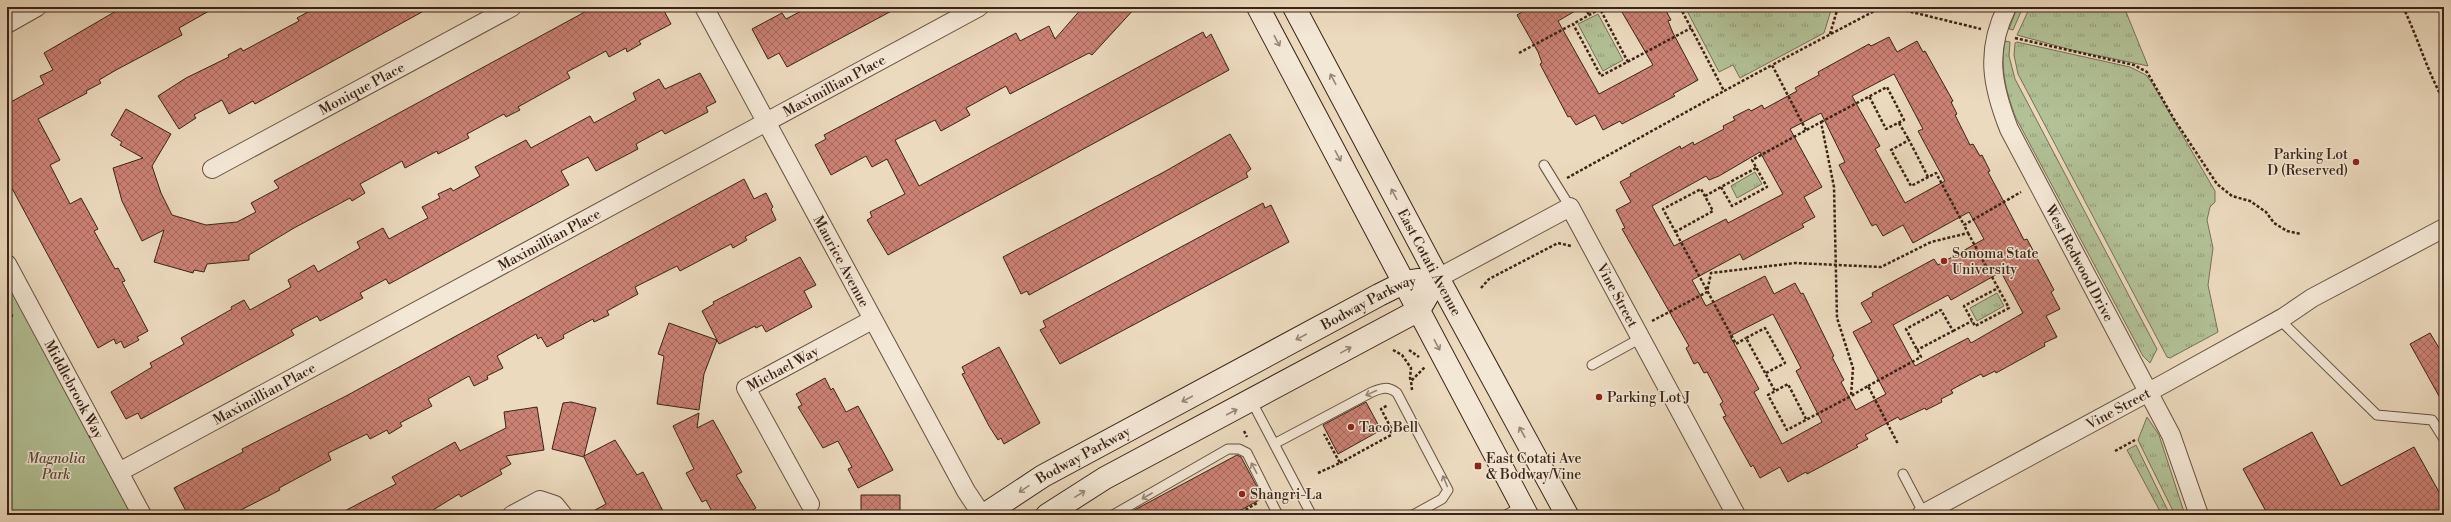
<svg xmlns="http://www.w3.org/2000/svg" width="2451" height="522" font-family="'Libre Bodoni',serif">
  <style>
    .grass { fill: url(#grass-tufts); stroke: #767256 }
    .park { fill: #b2c196; stroke: #767256 }
    .building { fill: url(#building-cross-hatch); stroke: #3a2316; fill-rule: evenodd }
    .lines { fill: none; stroke-linecap: round; stroke-linejoin: round }
    .lane-casing { stroke: #665140; stroke-width: 11 }
    .street-casing { stroke: #665140; stroke-width: 20 }
    .secondary-casing { stroke: #3a2316; stroke-width: 24 }
    .path { stroke: #3a2316; stroke-width: 2.5; stroke-dasharray: 3 2; stroke-linecap: butt }
    .lane { stroke: #f3e7d5; stroke-width: 9 }
    .street { stroke: #f3e7d5; stroke-width: 18 }
    .secondary { stroke: #f3e7d5; stroke-width: 22 }
    .oneway { stroke: #968576 }
    .poi-dot { fill: #8f2418; stroke: #f3e7d5; stroke-width: 1.5 }
    .labels { text-anchor: middle; stroke-width: 3; stroke-linejoin: round; paint-order: stroke }
    .street-label { font-size: 14px; fill: #3a2316; stroke: #f3e7d5 }
    .poi-label { font-size: 14px; fill: #3a2316; stroke: #f3e7d5; text-anchor: start }
    .park-label { font-size: 14px; font-style: italic; fill: #584a36; stroke: #f3e7d5 }
  </style>
  <defs>
    <pattern id="grass-tufts" width="24" height="20" patternUnits="userSpaceOnUse"><rect width="24" height="20" fill="#b2c196"/><path d="M3 7l-1-3M5 7V3M7 7l1-3M15 17l-1-3M17 17v-4M19 17l1-3" fill="none" stroke="#929c79"/></pattern>
    <pattern id="building-cross-hatch" width="8" height="8" patternUnits="userSpaceOnUse"><rect width="8" height="8" fill="#cb8174"/><path d="M0 0l8 8M0 8l8-8" fill="none" stroke="#a6695e"/></pattern>
  </defs>
  <rect width="100%" height="100%" fill="#ecdabe"/>
  <filter id="stains"><feTurbulence type="fractalNoise" baseFrequency=".005" numOctaves="4"/><feColorMatrix values="0 0 0 0 .2 0 0 0 0 .09 0 0 0 0 .02 0 0 0 .5 -.17"/></filter>
  <radialGradient id="worn" r=".72"><stop offset=".6" stop-color="#630" stop-opacity="0"/><stop offset="1" stop-color="#630" stop-opacity=".3"/></radialGradient>
  <path class="grass" d="M1685,7H1832L1824,33L1740,78L1733,65L1719,72Z
    M2023,7L2013,30L2009,29L2017,8Z
    M2030,7H2124L2148,66L2072,50L2017,35Z
    M1598,14L1623,60L1603,71L1578,24Z
    M2005,41L2010,42L2009,56L2015,79L2157,349L2150,363L2143,356L2016,118C2006,93 2000,67 2005,41Z
    M2017,42L2130,67L2146,75L2152,83L2215,191V202L2210,207L2207,220L2213,248L2208,285L2218,332L2170,358L2167,357L2018,74L2014,55L2015,43Z
    M1755,172L1762,184L1737,198L1731,186Z
    M1997,293L2004,306L1977,321L1970,308Z
    M2147,417L2159,435L2185,515H2175L2138,440Z
    M2136,445L2170,515H2162L2127,450Z"/>
  <path class="park" d="M7,273L138,515H7Z"/>
  <path class="building" d="M123,7H216L179,28L182,35L116,70L99,80L101,83L86,91L87,93L38,119L60,160L50,165L70,204L81,198L98,229L94,231L115,269L118,268L125,281L122,282L148,331L137,337L139,340L124,348L121,341L116,344L114,339L98,348L7,179V104L44,84L40,76L53,70L44,53Z
    M317,7H431L255,104L253,101L229,114L222,100L194,115L196,118L179,129L158,96L186,78L229,57L228,55L241,48L243,51L299,21L297,18Z
    M594,7H662L671,24L639,41L641,44L627,52L626,48L609,57L606,51L567,72L570,78L518,107L520,110L506,117L504,114L467,134L469,138L438,154L437,151L405,168L402,161L360,184L365,193L352,201L350,198L294,228L249,255V260L207,264L204,272L194,270L193,273L154,262L164,230L142,241L122,201L113,168L143,158L120,145L122,142L111,135L126,109L171,134L152,166L161,193L172,215L206,225L237,222L256,212L251,203L279,188L274,181Z
    M809,7H899L787,67L779,53L768,59L752,29L782,13L786,19Z
    M1083,7H1136L1092,55L1089,53L1010,94L1006,86L966,108L970,115L941,131L935,120L895,140L919,186L1203,32L1206,38L1211,34L1229,70L888,255L867,220L872,217L870,212L905,194L887,159L872,167L866,156L831,175L815,145L826,139L824,135L1016,33L1020,41L1049,26L1055,39Z
    M1519,7H1582L1558,21L1599,94L1653,65L1619,7H1664L1671,20L1668,21L1673,33L1698,80L1673,94L1675,96L1622,124L1620,121L1603,130L1595,115L1576,125L1570,116L1568,117L1540,64L1542,63L1538,52L1517,15L1522,12Z
    M1889,37L1897,52L1917,41L1923,52L1925,51L1953,101L1951,102L1957,114L1955,115L1970,145L1973,144L1980,156L1982,155L1990,171L1988,172L2011,215L2024,240L2027,239L2054,290L2051,292L2060,309L2046,316L2057,337L2044,343L2045,346L1996,373L1995,371L1983,377L1981,374L1951,390L1953,393L1941,399L1942,402L1926,410L1925,408L1900,420L1898,417L1865,435L1868,439L1856,445L1858,447L1807,474L1806,472L1788,482L1780,467L1760,478L1753,465L1751,467L1723,417L1726,416L1720,404L1723,402L1707,372L1704,373L1698,362L1694,364L1686,348L1689,346L1622,229L1625,228L1616,210L1631,202L1620,182L1631,176L1630,174L1680,146L1681,149L1693,142L1694,145L1724,129L1723,126L1735,120L1733,117L1749,109L1751,111L1762,105L1764,109L1797,91L1795,88L1819,75L1818,72L1869,44L1871,46ZM1894,74L1923,129L1918,131L1945,181L1905,203L1875,149L1880,146L1852,96ZM1821,113L1845,162L1839,165L1872,226L1876,224L1883,236L1903,225L1913,243L1969,212L1984,239L1938,265L1934,259L1872,293L1873,296L1861,303L1872,322L1853,332L1886,394L1856,410L1841,382L1844,380L1832,357L1834,356L1803,293L1801,294L1795,283L1774,294L1765,276L1706,306L1692,280L1740,254L1743,260L1804,227L1802,224L1815,217L1804,197L1822,187L1790,129ZM1760,152L1783,194L1728,223L1726,219L1674,246L1652,206L1706,176L1709,180L1719,176ZM2001,272L2023,313L1971,343L1968,338L1915,366L1893,325L1948,295L1951,300ZM1773,314L1801,368L1796,371L1822,422L1782,444L1754,392L1759,389L1730,336Z
    M700,73L716,102L706,107L708,112L665,134L662,130L636,144L638,149L596,171L588,157L561,171L569,185L546,198L389,284L386,279L360,293L363,298L320,321L317,316L291,330L294,335L141,419L138,413L126,419L111,392L152,367L150,363L184,344L181,338L232,309L231,307L244,300L250,310L291,287L288,280L314,265L318,272L360,248L357,242L383,228L389,239L428,218L422,207L440,198L438,194L451,188L453,191L480,176L475,167L526,140L531,148L590,116L594,123L636,100L633,93L659,79L665,89Z
    M1230,134L1251,169L1246,173L1248,177L1029,295L1027,291L1021,294L1003,257L1164,172Z
    M744,179L754,199L766,193L773,207L771,209L776,220L745,237L747,240L733,248L731,244L680,271L677,266L635,287L638,294L607,311L609,315L594,322L593,319L563,335L564,338L547,347L541,337L538,339L536,334L497,356L503,368L487,376L488,379L474,386L469,376L428,399L432,406L400,423L402,426L389,434L387,430L370,439L367,434L328,453L331,460L279,488L280,490L231,515H188L174,488L243,452L242,449L346,396Z
    M1263,203L1265,208L1271,205L1289,242L1060,364L1040,330L1046,327L1043,321Z
    M800,257L816,285L804,291L812,307L766,332L762,325L756,328L755,326L719,344L702,311L714,304L713,302Z
    M669,323L717,340L704,374L699,410L657,404L664,356L658,354Z
    M2430,333L2439,348L2444,345V405L2410,344Z
    M999,347L1040,423L1004,444L1001,438L998,440L989,426L962,374L965,373L962,367Z
    M825,378L831,390L833,388L846,412L858,406L893,470L858,488L848,469L852,467L838,441L823,448L798,407L802,405L796,394Z
    M571,402L596,408L584,456L615,440L637,475L643,472L665,515H586L606,504L584,457L552,449L563,403Z
    M1366,402L1381,430L1338,454L1323,425Z
    M537,407L544,450L506,456L511,464L500,470L502,474L461,497L459,494L433,510L435,515H337L396,484L392,477L455,442L460,451L506,428L504,412Z
    M699,413L697,428L713,420L742,472L736,475L756,508L744,515H714L706,500L702,502L686,473L694,469L673,426Z
    M2312,432L2341,486L2414,447L2444,501V515H2268L2243,469Z
    M1237,455L1241,457L1263,498L1232,515H1125Z
    M861,495H900V515H861Z"/>
  <g class="lines">
    <defs>
      <path id="lane" d="M1544,165L1570,207
        M2279,319L2377,415L2432,420L2444,439
        M1592,365L1641,338
        M1252,402L1310,512
        M1274,444L1372,392C1382,388 1388,386 1397,393L1448,490L1442,499L1413,515
        M1903,474L1924,514
        M1113,515L1228,449H1239L1247,453L1278,515
        M1506,515L1522,506"/>
      <g id="street">
        <path id="s1" d="M704,7L966,491L982,515"/>
        <path id="s2" d="M2007,7C1985,51 1992,86 2009,129L2171,435L2199,515"/>
        <path d="M7,24L37,7"/>
        <path id="s3" d="M212,169L512,7"/>
        <path id="s4" d="M7,264L142,515"/>
        <path id="s5" d="M1438,278L1570,207L1736,515"/>
        <path id="s6" d="M119,472L979,7"/>
        <path id="s7" d="M810,504L746,388L872,320"/>
        <path d="M512,515L540,500L555,505L563,515"/>
        <path id="s8" d="M1921,515L2167,382L2284,317L2312,298L2444,228"/>
      </g>
      <g id="secondary">
        <path d="M1258,7L1527,515"/>
        <path id="s9" d="M1294,7L1438,278L1567,515"/>
        <path id="s10" d="M984,515L1043,476L1379,295L1405,282L1419,280"/>
        <path d="M1047,515L1105,478L1419,310L1438,278"/>
      </g>
    </defs>
    <use href="#lane" class="lane-casing"/>
    <use href="#street" class="street-casing"/>
    <use href="#secondary" class="secondary-casing"/>
    <path class="path" d="M1585,7L1589,15
      M1680,7L1724,91L1772,65
      M1891,7L1981,29
      M2403,7C2418,38 2427,71 2444,101
      M1830,34L1838,7
      M2015,38L2134,65L2147,72L2174,119L2217,184L2232,196L2250,201L2266,212L2274,223L2287,231L2301,234
      M1519,53L1573,24
      M1628,62L1600,9L1573,24L1601,76L1691,28
      M1821,122L1887,87L1904,120L1886,129L1869,96
      M1899,123L1909,140
      M1806,130L1772,65L1882,7
      M1756,168L1721,187L1732,206L1767,187L1752,160L1821,122L1834,187L1837,318L1853,368L1851,396L1868,386L1898,444
      M1928,177L1909,140L1891,150L1911,186L1936,173L1964,225
      M1567,178L1724,91
      M1705,196L1721,187
      M1675,232L1713,211L1701,189L1663,209L1736,344L1746,338
      M1968,233L2009,308L1975,326L1964,306L1998,288
      M1481,288L1489,279L1558,243L1571,246
      M7,314L13,316
      M1652,321L1707,292L1711,273L1795,263L1881,267L1931,242L1968,233L1964,225L2021,192
      M1953,331L1972,321
      M1393,350L1402,355L1411,368L1410,378L1411,381
      M1409,350L1419,357
      M1766,373L1785,363L1765,328L1746,338L1775,391
      M1868,386L1921,357L1906,329L1941,310L1953,331L1917,350
      M1412,390L1411,381L1425,367
      M1806,419L1788,384L1768,395L1787,430L1851,396
      M1244,431L1247,437
      M2115,451L2135,440
      M1340,463L1391,435V428L1381,409L1388,405
      M1318,473L1340,463L1324,434
      M1237,515L1257,503"/>
    <use href="#lane" class="lane"/>
    <use href="#street" class="street"/>
    <use href="#secondary" class="secondary"/>
  </g>
  <defs><path id="oneway-shaft" d="M-6 0H5M1.5-3L5.5 0L1.5 3" fill="none" stroke-width="1.6" stroke-linecap="round" stroke-linejoin="round"/></defs>
  <g class="oneway">
    <use href="#oneway-shaft" transform="translate(1277 41) rotate(62)"/>
    <use href="#oneway-shaft" transform="translate(1333 79) rotate(-118)"/>
    <use href="#oneway-shaft" transform="translate(1338 156) rotate(62)"/>
    <use href="#oneway-shaft" transform="translate(1394 194) rotate(-118)"/>
    <use href="#oneway-shaft" transform="translate(1301 337) rotate(152)"/>
    <use href="#oneway-shaft" transform="translate(1437 345) rotate(62)"/>
    <use href="#oneway-shaft" transform="translate(1346 350) rotate(-29)"/>
    <use href="#oneway-shaft" transform="translate(1371 393) rotate(155)"/>
    <use href="#oneway-shaft" transform="translate(1187 399) rotate(152)"/>
    <use href="#oneway-shaft" transform="translate(1232 412) rotate(-28)"/>
    <use href="#oneway-shaft" transform="translate(1522 432) rotate(-119)"/>
    <use href="#oneway-shaft" transform="translate(1254 468) rotate(-118)"/>
    <use href="#oneway-shaft" transform="translate(1445 481) rotate(-113)"/>
    <use href="#oneway-shaft" transform="translate(1024 489) rotate(146)"/>
    <use href="#oneway-shaft" transform="translate(1080 494) rotate(-32)"/>
    <use href="#oneway-shaft" transform="translate(1147 496) rotate(150)"/>
  </g>
  <g class="poi-dot">
    <circle cx="2356" cy="162" r="4"/>
    <circle cx="1944" cy="261" r="4"/>
    <circle cx="1599" cy="397" r="4"/>
    <circle cx="1351" cy="427" r="4"/>
    <rect x="1474" y="462" width="8" height="8" rx="2"/>
    <circle cx="1242" cy="494" r="4"/>
  </g>
  <g class="labels">
    <g class="street-label">
      <text dy="5" stroke="none"><textPath href="#s6" startOffset="813">Maximillian Place</textPath></text>
      <text dy="5" stroke="none"><textPath href="#s3" startOffset="170">Monique Place</textPath></text>
      <text dy="5" stroke="none"><textPath href="#s6" startOffset="489">Maximillian Place</textPath></text>
      <text dy="5" stroke="none"><textPath href="#s1" startOffset="289">Maurice Avenue</textPath></text>
      <text dy="5" stroke="none"><textPath href="#s9" startOffset="289">East Cotati Avenue</textPath></text>
      <text dy="5" stroke="none"><textPath href="#s2" startOffset="278">West Redwood Drive</textPath></text>
      <text dy="5" stroke="none"><textPath href="#s5" startOffset="250">Vine Street</textPath></text>
      <text dy="5" stroke="none"><textPath href="#s10" startOffset="440">Bodway Parkway</textPath></text>
      <text dy="5" stroke="none"><textPath href="#s7" startOffset="174">Michael Way</textPath></text>
      <text dy="5" stroke="none"><textPath href="#s4" startOffset="142">Middlebrook Way</textPath></text>
      <text dy="5" stroke="none"><textPath href="#s6" startOffset="165">Maximillian Place</textPath></text>
      <text dy="5" stroke="none"><textPath href="#s8" startOffset="224">Vine Street</textPath></text>
      <text dy="5" stroke="none"><textPath href="#s10" startOffset="116">Bodway Parkway</textPath></text>
    </g>
    <g class="poi-label">
      <text x="2348" y="159" text-anchor="end">Parking Lot<tspan x="2348" dy="16">D (Reserved)</tspan></text>
      <text x="1952" y="258">Sonoma State<tspan x="1952" dy="16">University</tspan></text>
      <text x="1607" y="402">Parking Lot J</text>
      <text x="1359" y="432">Taco Bell</text>
      <text x="1486" y="463">East Cotati Ave<tspan x="1486" dy="16">&amp; Bodway/Vine</tspan></text>
      <text x="1250" y="499">Shangri-La</text>
    </g>
    <g class="park-label">
      <text x="56" y="463">Magnolia<tspan x="56" dy="16">Park</tspan></text>
    </g>
  </g>
  <rect width="2451" height="522" fill="none" stroke="#ecdabe" stroke-width="24"/>
  <rect x="8" y="8" width="2435" height="506" fill="none" stroke="#3a2316" stroke-width="2"/>
  <rect x="12" y="12" width="2427" height="498" fill="none" stroke="#3a2316"/>
  <rect width="100%" height="100%" filter="url(#stains)"/>
  <rect width="100%" height="100%" fill="url(#worn)"/>
</svg>
